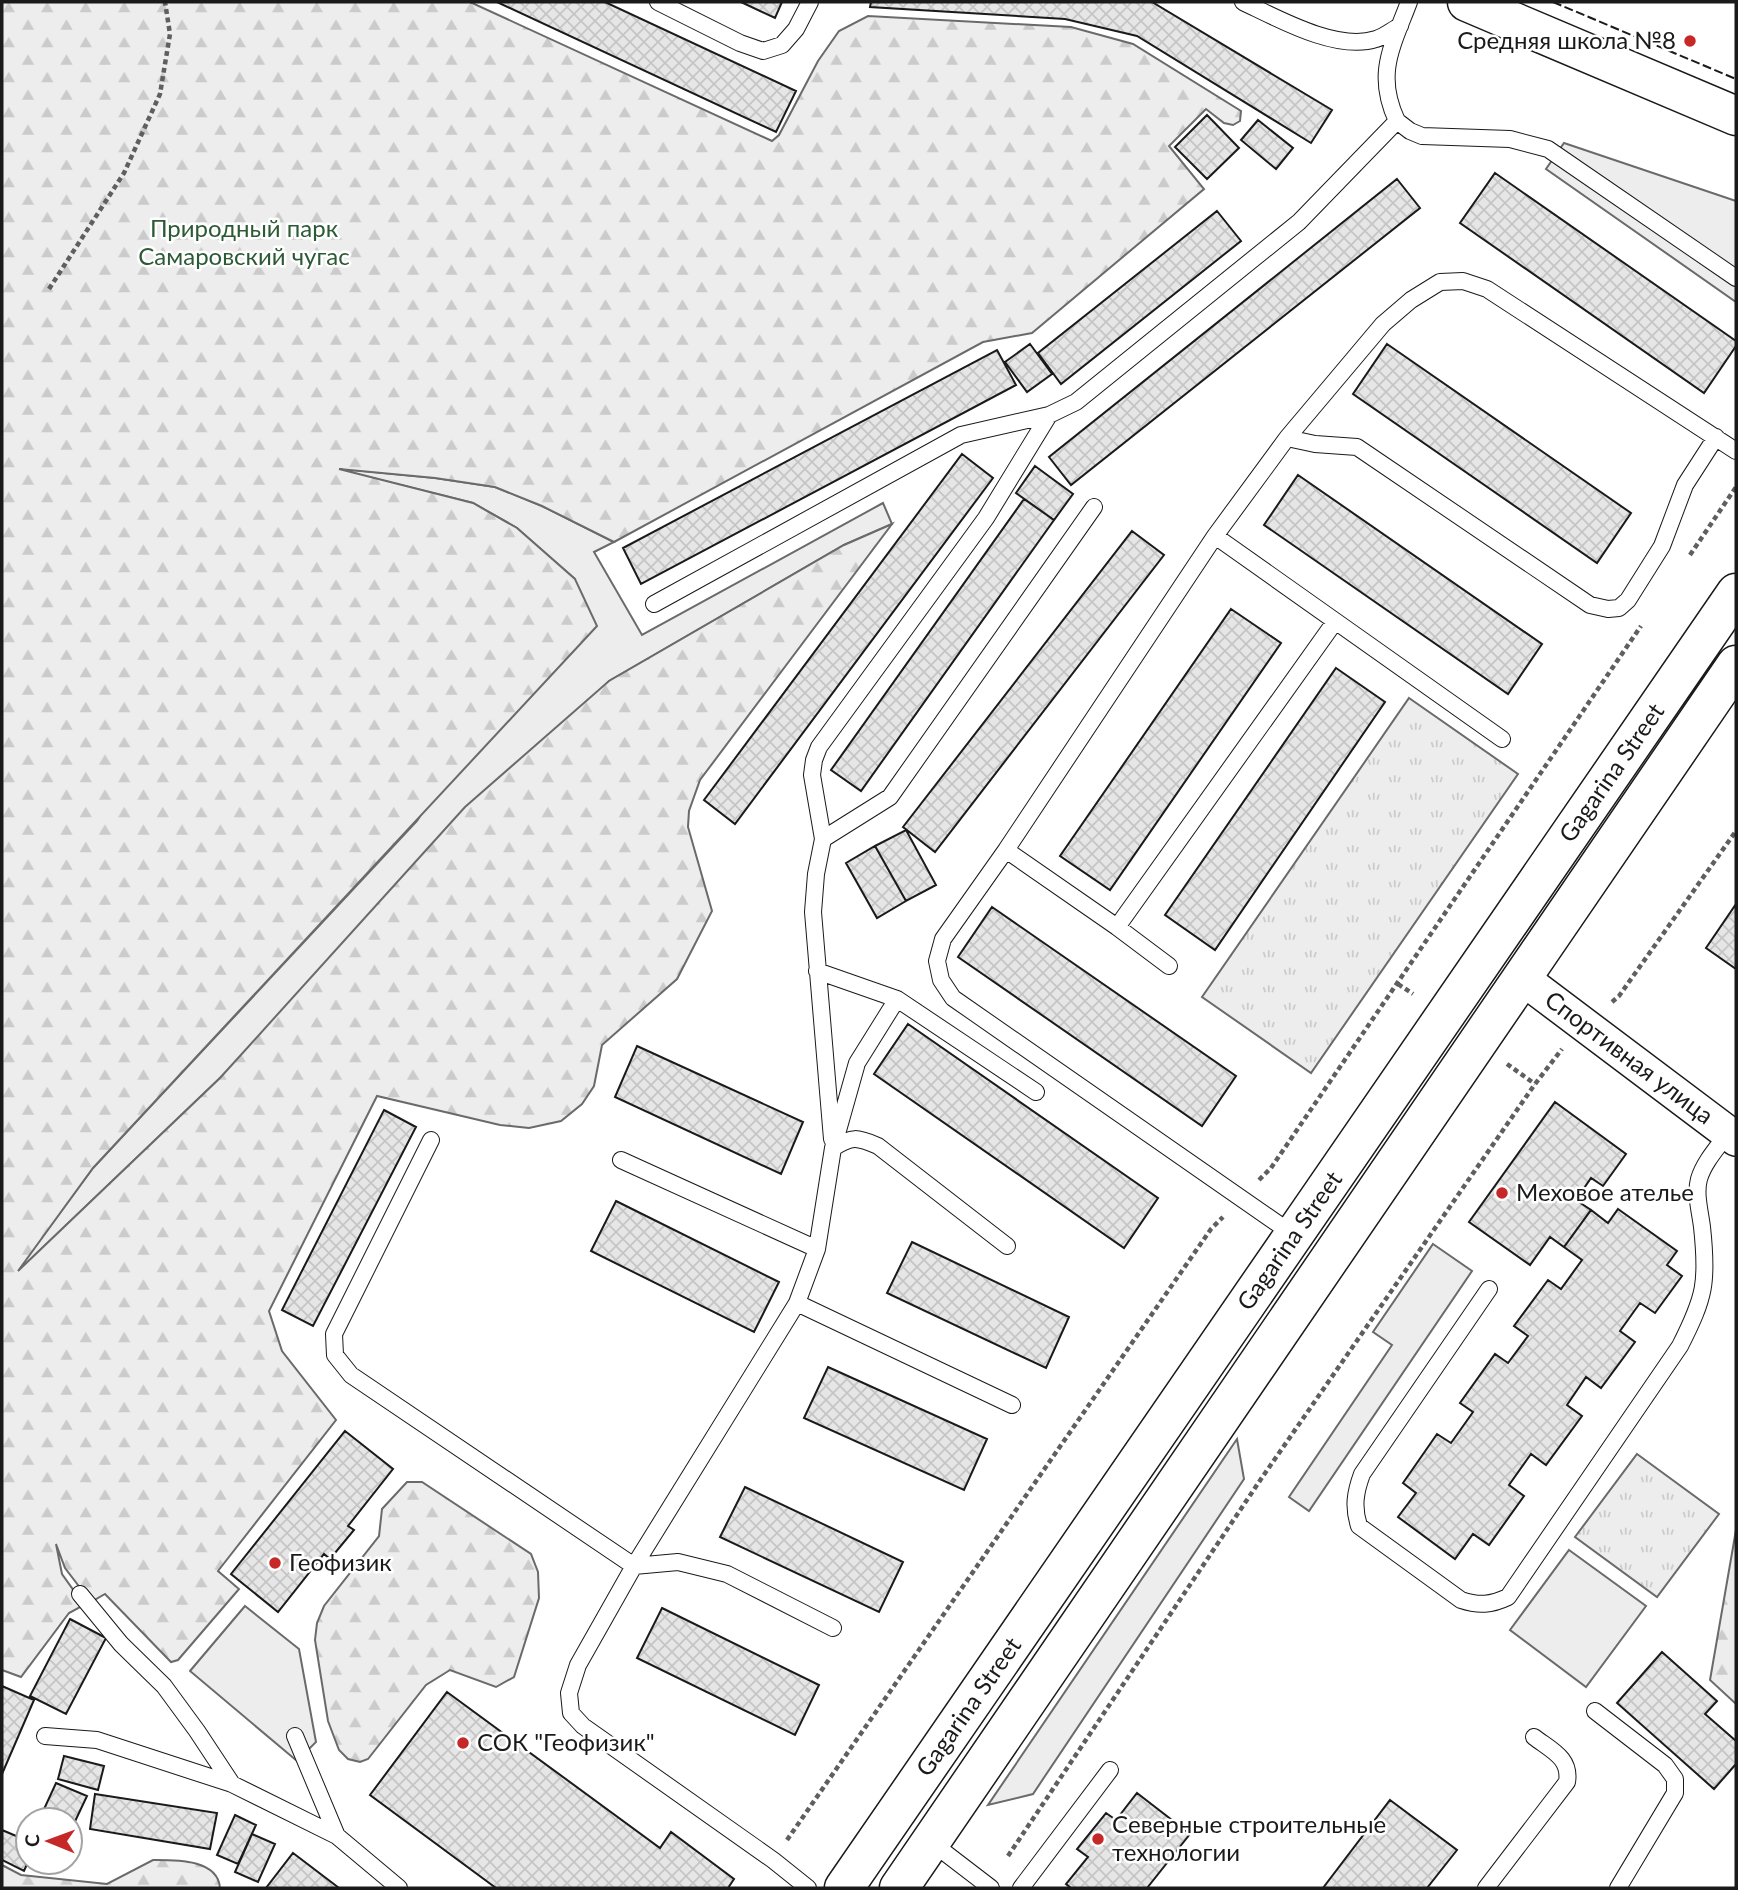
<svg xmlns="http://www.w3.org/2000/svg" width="1738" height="1890" font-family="Lato,sans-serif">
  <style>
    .built { fill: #ededed; stroke: #6a6a6a; stroke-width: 2 }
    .forest { fill: url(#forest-firs); stroke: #6a6a6a; stroke-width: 2 }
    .park { fill: url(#park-tufts); stroke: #6a6a6a; stroke-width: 2 }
    .building { fill: url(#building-cross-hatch); stroke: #1a1a1a; stroke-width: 2 }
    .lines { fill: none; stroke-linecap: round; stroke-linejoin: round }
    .lane-casing { stroke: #1a1a1a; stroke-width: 18 }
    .street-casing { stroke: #1a1a1a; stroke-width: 36 }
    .secondary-casing { stroke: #1a1a1a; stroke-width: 41 }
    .primary-casing { stroke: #1a1a1a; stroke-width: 41 }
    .path { stroke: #5f5f5f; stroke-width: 4.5; stroke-dasharray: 5 3.5; stroke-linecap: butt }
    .lane { stroke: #fff; stroke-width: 16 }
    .street { stroke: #fff; stroke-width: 33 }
    .secondary { stroke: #fff; stroke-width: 38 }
    .primary { stroke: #fff; stroke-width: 38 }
    .fence { stroke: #1a1a1a; stroke-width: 2; stroke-dasharray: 9 3.5; stroke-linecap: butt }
    .poi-dot { fill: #c62828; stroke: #fff; stroke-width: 2.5 }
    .labels { text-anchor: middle; stroke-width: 5; stroke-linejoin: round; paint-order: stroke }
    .poi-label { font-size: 24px; fill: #1a1a1a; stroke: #fff; text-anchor: start }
    .park-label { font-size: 24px; fill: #2b5a34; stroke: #fff }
    .street-label { font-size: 24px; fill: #1a1a1a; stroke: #fff }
  </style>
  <defs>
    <pattern id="forest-firs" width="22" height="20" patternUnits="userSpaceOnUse" patternTransform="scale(1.75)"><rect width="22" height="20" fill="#ededed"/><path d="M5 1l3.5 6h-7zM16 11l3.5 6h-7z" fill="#cbcbcb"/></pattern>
    <pattern id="park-tufts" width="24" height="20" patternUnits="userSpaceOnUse" patternTransform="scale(1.75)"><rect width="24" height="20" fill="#ededed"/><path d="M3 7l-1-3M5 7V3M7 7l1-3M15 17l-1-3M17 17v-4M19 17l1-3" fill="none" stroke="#cbcbcb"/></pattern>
    <pattern id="building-cross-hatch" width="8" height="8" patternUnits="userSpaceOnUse" patternTransform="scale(1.75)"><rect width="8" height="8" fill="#e6e6e6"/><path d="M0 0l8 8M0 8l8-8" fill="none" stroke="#c5c5c5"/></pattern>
  </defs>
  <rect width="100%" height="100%" fill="#fff"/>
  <path class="built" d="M1564,143L1736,201V302L1546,169Z
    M332,468L435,478L495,487L542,506L614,542L594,552L642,635L883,503L892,524L844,545L609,681L220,1078L14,1275L93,1168L417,821L575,579L517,528L473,503Z
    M1433,1244L1472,1271L1309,1511L1289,1497L1392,1345L1373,1332Z
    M1237,1439L1244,1479L1033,1794L988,1805Z
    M1569,1550L1646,1606L1586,1687L1510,1630Z
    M245,1606L299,1649L316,1742L297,1761L190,1671Z"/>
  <path class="forest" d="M2,2H470L772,141L779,135L818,61L839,31L868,16L1071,27L1133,44L1241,111L1240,121L1233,125L1224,123L1206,109L1169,146L1204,189L1032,333L983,342L614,542L542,506L495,487L435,478L339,469L473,503L517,528L575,579L597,626L93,1168L18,1271L220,1078L465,807L609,681L844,545L892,524L700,780L689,811L688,827L712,911L677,979L602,1045L594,1086L582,1104L561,1121L529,1128L500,1125L377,1096L269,1311L282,1351L336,1420L218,1571L239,1589L178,1660L171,1662L105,1594L91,1602L65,1568L56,1544L62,1574L84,1605L69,1613L21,1677L2,1670Z
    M407,1482H422L531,1554L538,1572L539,1598L514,1677L496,1687L450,1670L426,1685L368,1759L360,1762L348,1759L339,1750L328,1721L315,1640L317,1623L324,1606L379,1536L382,1509Z
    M1736,1530V1704L1710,1680Z
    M153,1860C176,1860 218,1859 220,1888H2V1865L21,1875L107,1884Z"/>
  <path class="park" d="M1409,698L1518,774L1311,1073L1202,997Z
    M1637,1454L1719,1514L1657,1597L1575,1537Z"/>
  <path class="building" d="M497,2H605L796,91L776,132Z
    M741,2H782L775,18Z
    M871,2H1152L1332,110L1311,143L1137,36L1065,19L870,7Z
    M1207,115L1239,148L1207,179L1175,147Z
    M1258,120L1293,148L1276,169L1241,140Z
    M1495,173L1736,341V346L1704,393L1460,223Z
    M1397,179L1420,208L1071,485L1049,457Z
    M1217,211L1241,241L1061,384L1038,353Z
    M1030,344L1052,374L1027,392L1005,362Z
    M1387,344L1631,513L1597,563L1353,394Z
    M997,350L1016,385L641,584L623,548Z
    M962,454L993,478L735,824L704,800Z
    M1035,466L1073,494L1054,520L1016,493Z
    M1298,475L1542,644L1508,694L1264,525Z
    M1024,499L1054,520L861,791L831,770Z
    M1132,531L1164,555L935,852L903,827Z
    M1231,609L1281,643L1110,890L1060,856Z
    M1336,668L1385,702L1215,950L1165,915Z
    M906,830L936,885L906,901L875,846Z
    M875,846L906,901L877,918L846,863Z
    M1736,904V969L1706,948Z
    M992,907L1236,1076L1202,1126L958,957Z
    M908,1024L1158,1198L1124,1248L874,1074Z
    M637,1046L803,1122L781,1174L615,1097Z
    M1555,1102L1626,1154L1603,1186L1591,1178L1576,1200L1591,1210L1564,1247L1550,1237L1530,1265L1469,1222Z
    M384,1110L416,1127L313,1326L282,1310Z
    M616,1201L779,1282L754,1332L591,1251Z
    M1618,1209L1677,1251L1667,1265L1682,1276L1655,1313L1640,1303L1620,1331L1635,1342L1601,1388L1586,1377L1567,1405L1582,1416L1546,1465L1531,1454L1509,1485L1524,1496L1489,1545L1473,1534L1455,1559L1398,1517L1416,1493L1403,1483L1437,1434L1451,1443L1473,1412L1460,1403L1495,1354L1508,1363L1528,1336L1514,1326L1548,1280L1561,1289L1582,1260L1564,1247L1591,1210L1608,1223Z
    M912,1242L1069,1317L1046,1368L887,1293Z
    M828,1367L987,1439L964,1490L804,1418Z
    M345,1431L393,1469L348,1526L354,1530L330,1559L324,1554L278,1612L231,1574Z
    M745,1487L903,1562L879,1612L720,1537Z
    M662,1608L819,1685L795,1735L637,1658Z
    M70,1619L106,1638L66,1714L30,1696Z
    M1662,1652L1717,1701L1705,1714L1736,1741V1764L1714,1789L1617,1703Z
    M2,1686L34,1700L2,1774Z
    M447,1692L660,1848L671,1832L734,1879L728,1888H496L370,1795Z
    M64,1756L104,1766L98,1790L58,1779Z
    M56,1783L87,1796L70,1832V1820H39Z
    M1137,1793L1190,1834L1147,1888H1071L1066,1884L1088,1857L1077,1849L1106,1813L1116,1820Z
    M95,1794L217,1813L210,1849L90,1829Z
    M1390,1800L1457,1850L1427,1888H1323Z
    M235,1815L256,1825L238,1864L217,1855Z
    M2,1830L28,1841V1862L24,1871L2,1860Z
    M252,1834L275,1844L258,1882L235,1872Z
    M293,1853L339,1888H266Z"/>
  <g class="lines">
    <defs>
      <path id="lane" d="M658,2L740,43L763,51L782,45L796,29L810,2
        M1243,2C1277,18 1337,52 1376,39C1384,37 1392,30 1400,26
        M1397,121L1410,131L1422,136L1510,139L1548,149L1736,278
        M1287,438L1315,444L1357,447L1590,605L1608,609L1619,608L1628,600L1662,546L1685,485L1716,437
        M1215,536L1502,739
        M654,604L961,435L1049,415L1076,402L1299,222L1397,121C1375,74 1392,47 1409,2
        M823,839L890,797L1094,507
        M1006,850L1117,927L1169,966
        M1117,927L1334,623
        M817,971L897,999
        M832,1139L813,912L816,874L823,839L812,775L814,760L819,747L986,518L1049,415
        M431,1140L334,1334L335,1355L351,1375L634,1566L678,1562L727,1574L833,1628
        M833,1148C852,1136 857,1137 878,1146L1007,1246
        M621,1160L817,1249
        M1294,1235L953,998L941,980L937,961L943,939L1006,850L1215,536L1287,438L1383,324L1411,300L1440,282L1463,281L1487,289L1736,451
        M1489,1289L1362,1474C1355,1493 1353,1507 1359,1526L1461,1600C1479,1606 1491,1605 1508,1597L1680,1346C1705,1297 1708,1282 1702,1227C1700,1211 1695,1194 1699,1179C1704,1162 1718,1147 1728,1133
        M797,1303L1012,1405
        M80,1594L121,1644L164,1686L197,1731L232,1784
        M1595,1711L1665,1765L1675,1779V1793L1618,1888
        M45,1736L97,1740L232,1784L337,1836L399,1888
        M295,1736L337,1836
        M931,1842L991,1888
        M808,1888L773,1860L583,1726L571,1713L569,1693L578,1665L634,1566L797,1303L817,1249L833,1148L857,1063L897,999L1036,1092
        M1021,1888L1110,1770
        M1486,1888L1567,1782C1571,1758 1551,1750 1534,1737"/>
      <path id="street" d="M1522,978L1736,1139"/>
      <path id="secondary" d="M1467,2L1736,116"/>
      <path id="primary" d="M844,1888L1736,593
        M899,1888L1736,665"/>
    </defs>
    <use href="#lane" class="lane-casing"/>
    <use href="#street" class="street-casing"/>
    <use href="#secondary" class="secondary-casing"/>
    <use href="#primary" class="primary-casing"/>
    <path class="path" d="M49,289L124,173L160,94L170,34L165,2
      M1690,555L1736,487
      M1398,984L1413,994
      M1612,1002L1619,996L1736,831
      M1507,1064L1535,1084
      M1259,1180L1271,1168L1641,626
      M787,1840L1211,1229L1223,1217
      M1008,1856L1261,1479L1535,1084L1562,1049"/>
    <use href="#lane" class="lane"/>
    <use href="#street" class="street"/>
    <use href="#secondary" class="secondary"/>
    <use href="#primary" class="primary"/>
    <path class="fence" d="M1553,2L1736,79"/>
  </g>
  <g class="poi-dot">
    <circle cx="1690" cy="41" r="7"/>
    <circle cx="1502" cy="1193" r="7"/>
    <circle cx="275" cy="1563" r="7"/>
    <circle cx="463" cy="1743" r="7"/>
    <circle cx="1098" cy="1839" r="7"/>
  </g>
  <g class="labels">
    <g class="poi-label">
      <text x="1676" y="49" text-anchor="end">Средняя школа №8</text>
      <text x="1516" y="1201">Меховое ателье</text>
      <text x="289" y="1571">Геофизик</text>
      <text x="477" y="1751">СОК "Геофизик"</text>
      <text x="1112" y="1833">Cеверные строительные<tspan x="1112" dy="28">технологии</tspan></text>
    </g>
    <g class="park-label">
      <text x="244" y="237">Природный парк<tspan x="244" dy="28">Самаровский чугас</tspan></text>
    </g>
    <g class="street-label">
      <text transform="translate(1612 773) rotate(-55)" y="8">Gagarina Street</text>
      <text transform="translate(1629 1058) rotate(37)" y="8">Спортивная улица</text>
      <text transform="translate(1290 1241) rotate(-55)" y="8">Gagarina Street</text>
      <text transform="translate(969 1707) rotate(-55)" y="8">Gagarina Street</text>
    </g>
  </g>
  <rect width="1738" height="1890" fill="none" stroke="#1a1a1a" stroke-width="7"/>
  <g transform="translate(49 1841) rotate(271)"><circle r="33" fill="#ffffff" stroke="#a3a3a3" stroke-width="2"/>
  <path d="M0-5L12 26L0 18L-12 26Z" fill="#c62828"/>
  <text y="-10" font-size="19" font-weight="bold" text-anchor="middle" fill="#1a1a1a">С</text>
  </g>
</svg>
